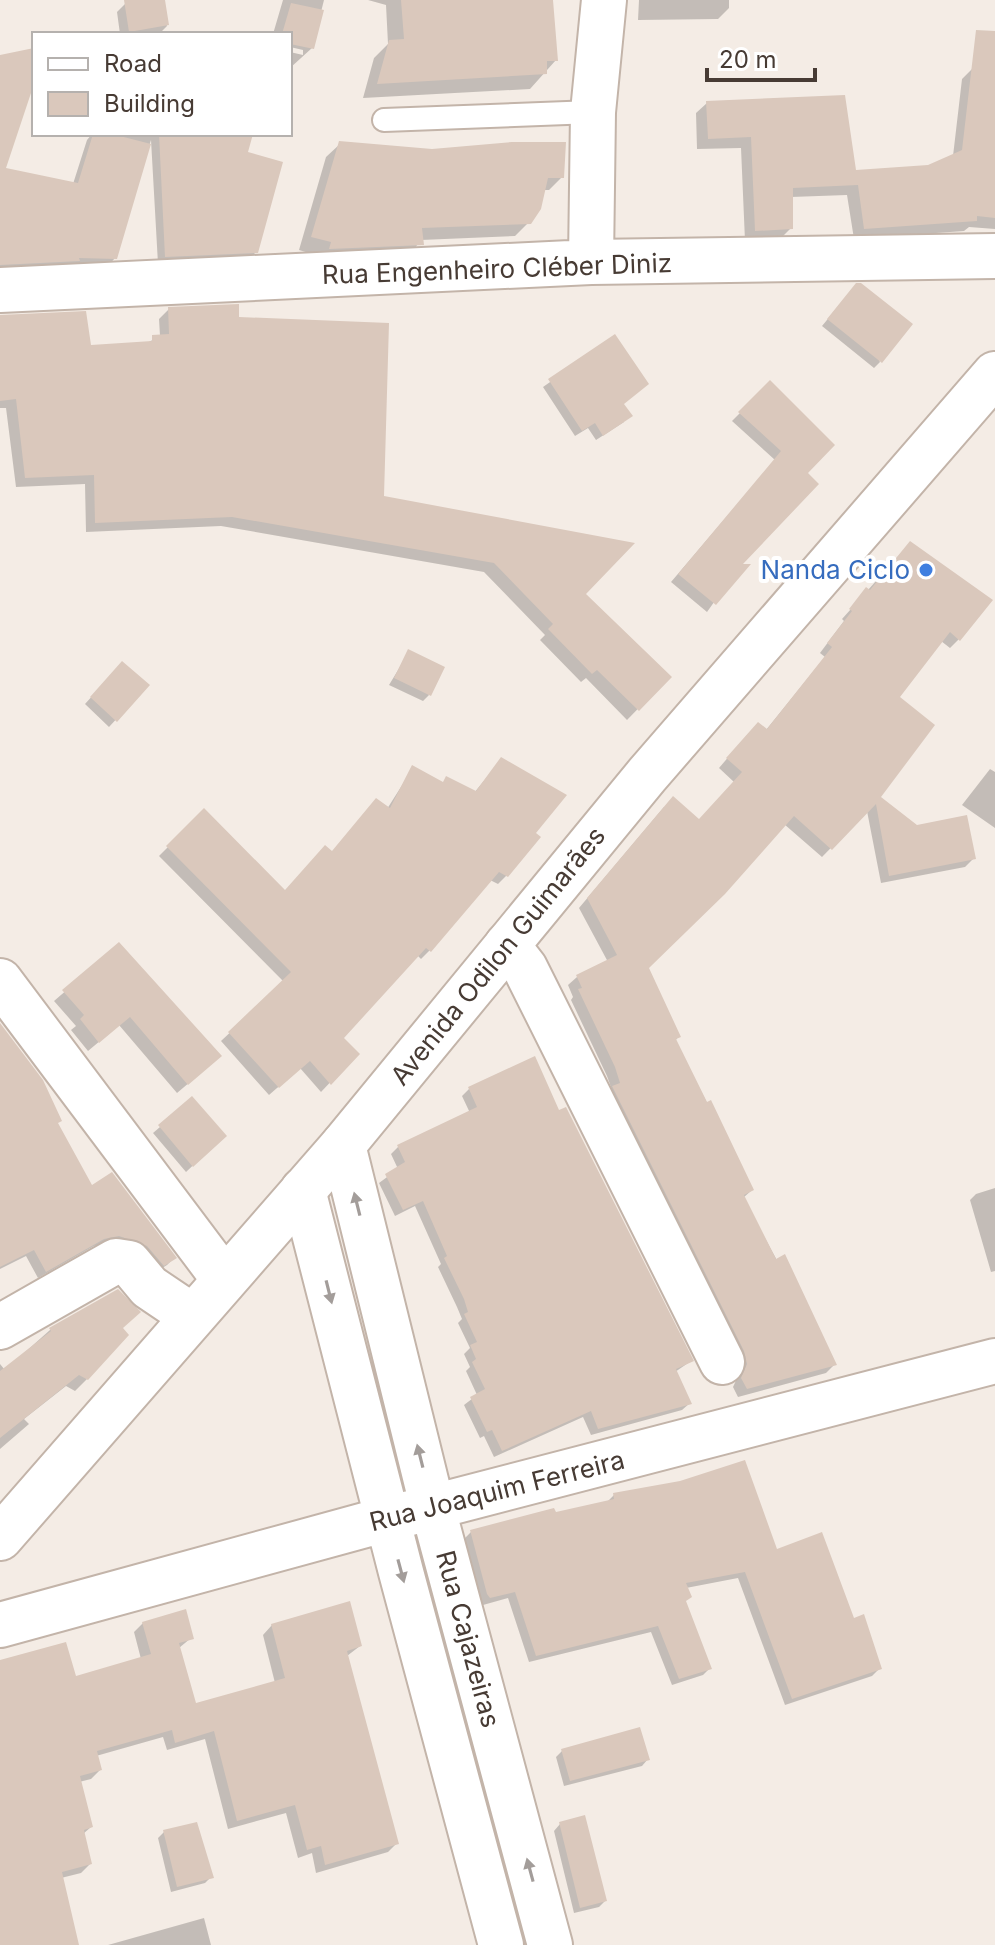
<svg xmlns="http://www.w3.org/2000/svg" width="995" height="1945" font-family="Inter,sans-serif">
  <style>
    .shadow { fill: #0003 }
    .building { fill: #dac8bc }
    .lines { fill: none; stroke-linecap: round; stroke-linejoin: round }
    .service-casing { stroke: #c3b4a9; stroke-width: 26 }
    .minor-casing { stroke: #c3b4a9; stroke-width: 48 }
    .tertiary-casing { stroke: #c3b4a9; stroke-width: 48 }
    .service { stroke: #fff; stroke-width: 22 }
    .minor { stroke: #fff; stroke-width: 44 }
    .tertiary { stroke: #fff; stroke-width: 44 }
    .oneway { fill: #a39d9a }
    .shop-dot { fill: #3f7fe0; stroke: #fff; stroke-width: 3 }
    .labels { text-anchor: middle; stroke-width: 8; stroke-linejoin: round; paint-order: stroke }
    .street-label { font-size: 26px; fill: #473b34; stroke: #fff }
    .shop-label { font-size: 26px; fill: #366cbe; stroke: #fff; text-anchor: end }
  </style>
  <rect width="100%" height="100%" fill="#f4ece5"/>
  <path class="shadow" d="M146,0H162L167,26L162,31L173,34H120L117,12L125,4Z
    M283,0H324L312,48L290,68V52L303,55V50L290,47V34H273Z
    M368,0H549L556,60L530,89L363,98L374,58L388,44L386,5Z
    M639,0H729V8L718,19L638,20Z
    M34,50V77L3,170L73,184L87,140L92,134L118,138L119,134H251L245,154L256,252L248,260L158,264L151,140L115,258L107,267L0,271V56Z
    M973,68L995,70V229L969,227L964,231L854,239L847,195L791,197V228L780,239L745,241L741,148L697,149L696,113L707,103L854,172L929,167L953,156L962,79Z
    M340,144L562,177L549,190H543L529,222L515,236L421,240L408,257L319,256L299,250L326,157Z
    M850,292L880,362L874,368L822,326Z
    M169,309L237,319L382,498L584,594L669,677L627,720L586,678L581,682L540,640L545,635L484,572L221,526L86,532L85,484L16,487L6,408H0V318L89,347L147,343L160,336L159,319Z
    M614,337L624,422L596,440L588,428L575,436L543,387Z
    M770,383L806,473L707,612L671,582L775,460L732,421Z
    M902,552L959,639L950,648L941,641L898,697L878,797L917,827L974,858L965,867L881,883L867,811L822,857L784,824L647,968L679,1036L675,1041L752,1190L743,1198L834,1365L826,1373L738,1397L733,1387L739,1374L605,1097L612,1090L607,1076L571,1000L573,997L568,985L577,977L608,962L579,908L664,807L699,821L734,782L719,768L749,733L766,730L825,657L820,653L844,621L842,619Z
    M409,652L429,695L423,701L389,685Z
    M122,663L147,686L109,727L85,704Z
    M501,760L533,834L506,876L498,884L490,880L429,951L421,959L417,955L341,1038L357,1054L321,1092L300,1068L269,1095L221,1041L284,982L159,856L204,811L284,893L387,809L413,768L442,783L474,793Z
    M990,769L995,772V828L962,805Z
    M119,945L209,1066L177,1093L119,1025L88,1051L71,1030L76,1026L54,1001Z
    M0,1024L91,1188L174,1258L167,1265L156,1272L111,1243L94,1246L38,1278L26,1256L0,1269Z
    M469,1089L558,1113L691,1361L675,1372L690,1403L682,1410L591,1435L583,1417L494,1457L484,1436L480,1438L464,1405L477,1395L466,1371L470,1367L464,1354L470,1348L458,1323L462,1319L457,1307L438,1267L441,1264L415,1206L395,1216L379,1183L398,1169L391,1154L398,1147L470,1113L462,1096Z
    M160,1127L224,1136L186,1172L153,1133Z
    M995,1188V1271L991,1272L970,1200L976,1194Z
    M118,1291L121,1328L87,1379L75,1391L66,1386L24,1419L29,1424L0,1449V1364L5,1370L50,1330Z
    M614,1495L775,1551L853,1621L879,1669L872,1676L785,1705L738,1578L686,1588L684,1603L710,1668L703,1675L672,1685L651,1632L529,1662L508,1598L483,1605L481,1602L464,1539L471,1532L607,1502Z
    M143,1623L191,1638L179,1648L194,1705L275,1683L263,1635L272,1625L360,1646L347,1656L397,1843L388,1852L316,1873L312,1853L298,1858L286,1813L228,1829L205,1739L167,1750L163,1737L96,1756L100,1770L91,1779L79,1782L91,1827L83,1834L90,1864L81,1873L61,1878L4,1945H0V1662L74,1678L141,1659L134,1632Z
    M562,1751L648,1759L642,1766L564,1786L556,1757Z
    M560,1824L605,1901L599,1907L574,1913L554,1831Z
    M164,1832L211,1877L205,1883L171,1892L158,1838Z
    M204,1918L211,1945H108Z"/>
  <path class="building" d="M124,0H165L169,25L129,32Z
    M401,0H553L558,61H547V74L377,84L389,40L404,39Z
    M291,3L324,10L314,49L290,44V34H282Z
    M976,30L995,31V218L977,216V221L864,229L858,185L793,188V229L755,231L751,137L708,139L706,101L845,95L856,170L928,165L962,150Z
    M34,48V84L6,168L78,183L93,134H112L151,144L117,259L79,258L80,261L0,265V55Z
    M159,134H253L248,152L283,162L258,253L165,257Z
    M339,141L432,149L512,142H566L564,178H548L541,209L531,224L422,228L424,245L329,249L331,242L311,237Z
    M856,283H861L913,324L882,363L827,319Z
    M239,304V317L389,323L384,496L635,543L586,594L672,677L639,711L597,670L592,674L548,629L553,624L494,563L232,517L95,523L94,475L25,478L16,399L0,401V315L86,311L91,345L152,341V335L169,334L168,307Z
    M615,334L649,384L624,404L633,416L603,436L595,423L582,431L548,379Z
    M770,380L835,445L808,473L819,484L743,564H751L716,605L678,574L781,451L738,412Z
    M910,541L993,600L960,641L950,632L900,697L935,725L881,797L917,825L967,815L976,859L889,876L876,804L832,850L794,816L725,894L649,968L681,1037L676,1039L707,1102L711,1100L754,1190L744,1195L776,1259L785,1254L837,1365L747,1389L741,1378L747,1364L744,1351L612,1086L620,1083L615,1067L578,989L582,988L576,975L617,955L587,898L673,796L699,819L742,772L726,758L758,722L767,729L832,647L827,643L852,611L849,609L866,587L870,590Z
    M408,649L445,667L431,696L394,678Z
    M122,661L150,685L117,722L90,697Z
    M501,757L567,795L536,833L541,837L508,877L499,872L431,952L426,948L344,1038L360,1054L331,1085L310,1061L279,1088L228,1032L291,972L166,846L204,808L285,890L325,845L332,851L376,798L390,808L412,765L443,782L446,776L476,791Z
    M119,942L222,1056L188,1085L130,1017L99,1043L80,1019L84,1015L62,990Z
    M0,1023L43,1080L62,1121L58,1123L92,1185L112,1172L177,1258L164,1266L147,1246L119,1236L104,1239L46,1272L34,1250L0,1267Z
    M535,1056L559,1110L566,1107L694,1361L676,1369L692,1404L598,1429L591,1411L502,1451L492,1430L487,1432L470,1397L485,1389L472,1362L476,1359L470,1345L477,1342L464,1314L468,1312L464,1299L444,1258L447,1256L423,1201L403,1210L385,1174L405,1162L397,1145L477,1107L468,1087Z
    M192,1096L227,1136L193,1167L158,1125Z
    M118,1289L141,1312L123,1328L129,1335L88,1380L79,1375L0,1438V1371L51,1331L49,1328Z
    M745,1460L777,1549L822,1532L854,1618L864,1614L882,1669L792,1699L745,1572L686,1583L692,1597L686,1601L712,1669L679,1679L658,1626L536,1656L515,1592L490,1598L487,1594L470,1530L554,1508L556,1512L614,1499L613,1493L680,1481Z
    M350,1601L362,1646L347,1651L399,1844L325,1865L321,1846L307,1850L295,1805L237,1821L214,1731L175,1743L172,1730L97,1751L102,1770L80,1776L93,1827L84,1830L92,1864L62,1872L79,1945H0V1660L66,1642L76,1676L151,1654L142,1622L186,1609L194,1639L179,1643L196,1703L285,1678L271,1624Z
    M640,1727L650,1760L570,1781L561,1749Z
    M585,1815L607,1901L580,1908L559,1822Z
    M197,1822L214,1878L177,1887L163,1830Z"/>
  <g class="lines">
    <defs>
      <path id="service" d="M384,120L593,112"/>
      <path id="minor" d="M591,262L593,112L604,0
        M0,290L591,262L995,256
        M507,945L525,968L722,1362
        M0,981L224,1279
        M343,1145L433,1509L550,1945
        M303,1190L401,1572L501,1945
        M0,1327L116,1261L129,1263L149,1287L192,1316
        M0,1625L387,1519L995,1361"/>
      <path id="tertiary" d="M0,1538L343,1145L647,775L995,374"/>
    </defs>
    <use href="#service" class="service-casing"/>
    <use href="#minor" class="minor-casing"/>
    <use href="#tertiary" class="tertiary-casing"/>
    <use href="#service" class="service"/>
    <use href="#minor" class="minor"/>
    <use href="#tertiary" class="tertiary"/>
  </g>
  <defs><path id="oneway-solid" d="M-6-.8H1V-3.2L6.5 0L1 3.2V.8H-6Z" transform="scale(2)"/></defs>
  <g class="oneway">
    <use href="#oneway-solid" transform="translate(357 1204) rotate(-104)"/>
    <use href="#oneway-solid" transform="translate(329 1292) rotate(76)"/>
    <use href="#oneway-solid" transform="translate(420 1456) rotate(-104)"/>
    <use href="#oneway-solid" transform="translate(401 1571) rotate(75)"/>
    <use href="#oneway-solid" transform="translate(530 1870) rotate(-105)"/>
  </g>
  <circle class="shop-dot" cx="926" cy="570" r="8"/>
  <g class="labels">
    <g class="street-label">
      <text transform="translate(497 269) rotate(-2)" y="9">Rua Engenheiro Cléber Diniz</text>
      <text transform="translate(498 956) rotate(-51)" y="9">Avenida Odilon Guimarães</text>
      <text transform="translate(497 1491) rotate(-14)" y="9">Rua Joaquim Ferreira</text>
      <text transform="translate(468 1639) rotate(75)" y="9">Rua Cajazeiras</text>
    </g>
    <g class="shop-label">
      <text x="910" y="579">Nanda Ciclo</text>
    </g>
  </g>
  <rect x="32" y="32" width="260" height="104" fill="#ffffff" stroke="#b5b1ae" stroke-width="2"/>
  <rect x="48" y="58" width="40" height="12" fill="#ffffff" stroke="#b5b1ae" stroke-width="2"/>
  <text x="104" y="72" font-size="24" fill="#473b34">Road</text>
  <rect x="48" y="92" width="40" height="24" fill="#dac8bc" stroke="#b5b1ae" stroke-width="2"/>
  <text x="104" y="112" font-size="24" fill="#473b34">Building</text>
  <path d="M707 68v12h108v-12" fill="none" stroke="#473b34" stroke-width="4"/>
  <text x="719" y="68" font-size="24" fill="#473b34" stroke="#ffffff" stroke-width="6" paint-order="stroke">20 m</text>
</svg>
